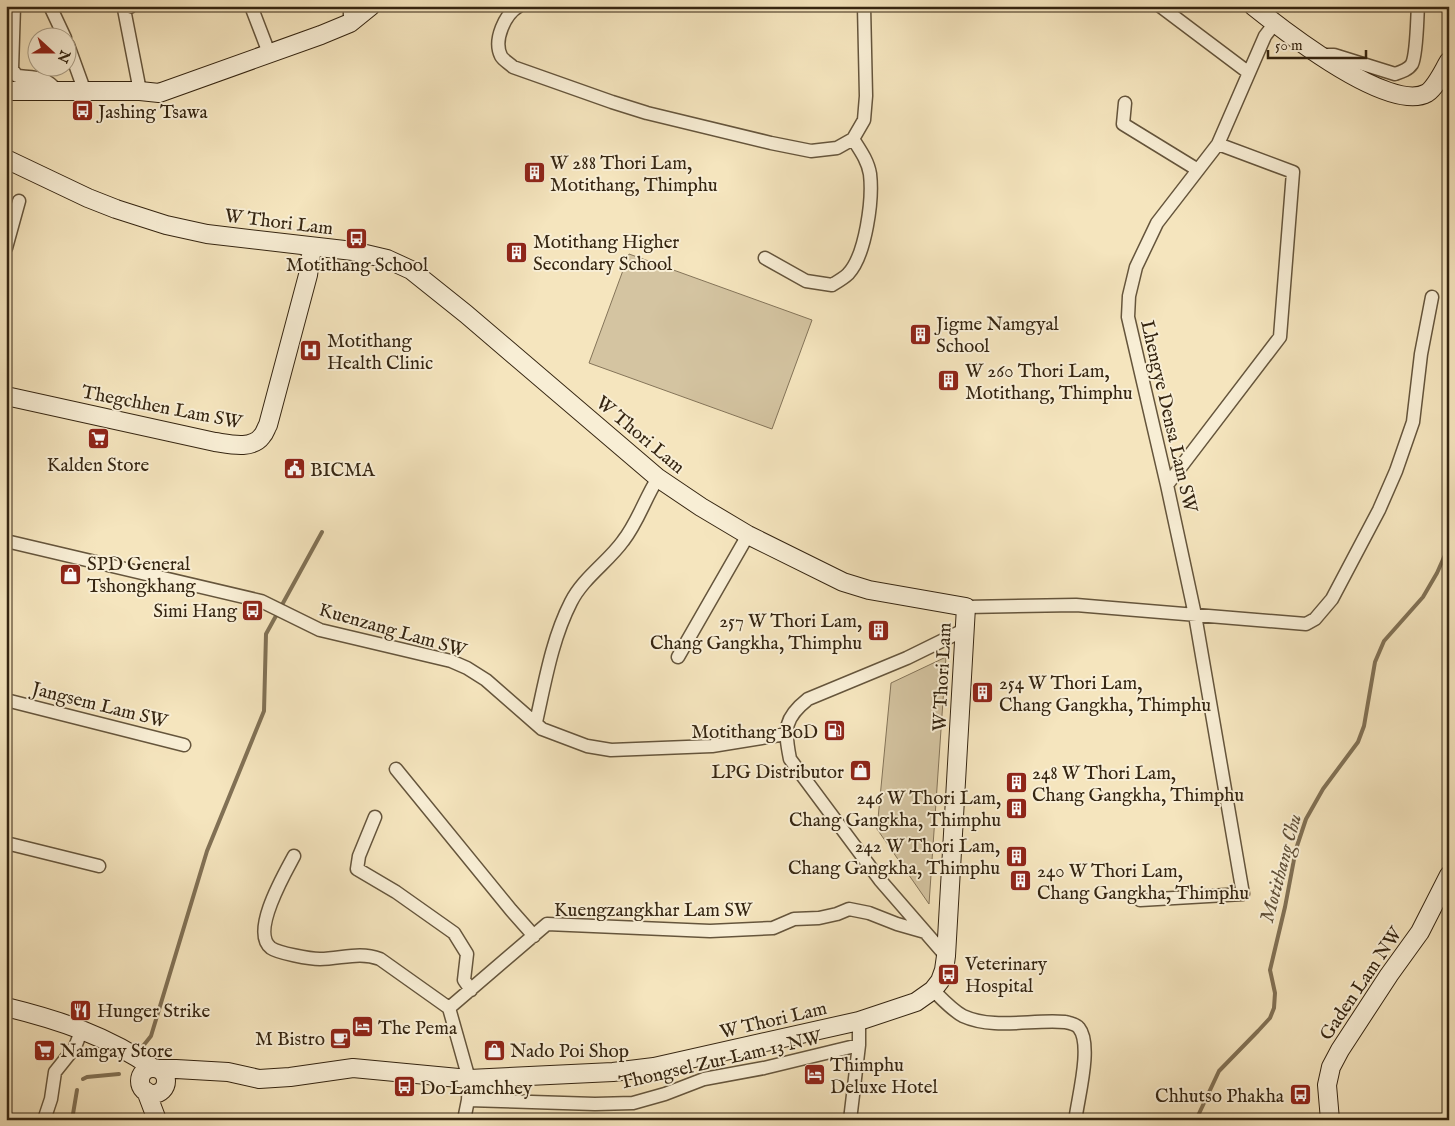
<svg xmlns="http://www.w3.org/2000/svg" width="1455" height="1126" font-family="'IM FELL English',serif">
  <style>
    .green { fill: #d4c4a1; stroke: #847459 }
    .lines { fill: none; stroke-linecap: round; stroke-linejoin: round }
    .stream { stroke: #817155; stroke-width: 4 }
    .minor-casing { stroke: #65553c; stroke-width: 15 }
    .secondary-casing { stroke: #352511; stroke-width: 20 }
    .minor { stroke: #f8eed5; stroke-width: 12 }
    .secondary { stroke: #f8eed5; stroke-width: 18 }
    .labels { text-anchor: middle; stroke-width: 4; stroke-linejoin: round; paint-order: stroke }
    .poi-label { font-size: 19px; fill: #352511; stroke: #f8eed5; text-anchor: start }
    .street-label { font-size: 19px; fill: #352511; stroke: #f8eed5 }
    .water-label { font-size: 20px; font-style: italic; fill: #615139; stroke: #f8eed5 }
  </style>
  <rect width="100%" height="100%" fill="#f5e5be"/>
  <filter id="stains"><feTurbulence type="fractalNoise" baseFrequency=".004" numOctaves="4"/><feColorMatrix values="0 0 0 0 .2 0 0 0 0 .09 0 0 0 0 .02 0 0 0 .5 -.17"/></filter>
  <radialGradient id="worn" r=".72"><stop offset=".6" stop-color="#630" stop-opacity="0"/><stop offset="1" stop-color="#630" stop-opacity=".3"/></radialGradient>
  <path class="green" d="M629,254L812,320L772,429L589,363Z
    M946,657L929,904L877,829L891,683Z"/>
  <g class="lines">
    <path class="stream" d="M143,1046L151,1036L207,851L264,711L266,634L322,532
      M83,1079L87,1077L119,1074
      M72,1120L77,1090
      M1196,1120L1219,1071L1258,1031L1270,1018L1274,1008L1275,993L1270,970L1285,907L1296,849L1306,819L1323,789L1358,742L1364,726L1375,662L1384,641L1423,597L1437,573L1449,546"/>
    <defs>
      <path id="minor" d="M14,6L12,69L17,76C36,78 46,76 58,92
        M50,6L65,38
        M251,6L269,53
        M519,6C505,14 493,40 501,56C503,60 509,63 513,67L612,102L647,113L771,143L811,151L837,148L853,139L864,120L866,96L864,6
        M1160,6L1249,73
        M130,7L124,9L140,91
        M350,23V10L352,6
        M68,45L85,92
        M1321,55H1334L1395,74C1401,72 1408,70 1412,64C1417,53 1417,19 1418,6
        M1125,103L1123,124L1198,170
        M6,248L19,201
        M765,258L806,281L832,285C837,282 844,278 848,274C866,255 873,199 870,174C868,161 860,150 853,139
        M1167,485L1280,337L1293,172L1218,144
        M6,541L261,601L320,630L451,661L467,668L486,680L542,729L587,746L611,750L712,746L786,734
        M966,607L1076,605L1306,624L1315,619L1332,599L1379,510L1396,471L1413,422L1421,354L1432,297
        M678,657L748,535
        M6,700L184,745
        M536,722C545,682 552,639 571,602C583,578 608,562 623,541C638,522 645,498 658,478
        M396,769L511,910L534,936
        M375,817L359,856L357,869L396,892L454,933L467,954L464,980L471,990
        M6,843L99,866
        M294,856C285,873 250,932 271,948C278,953 310,959 320,959C341,959 359,951 380,959L449,1008
        M1140,900L1243,894L1195,615L1167,485L1128,317L1129,296L1136,267L1157,223L1218,144L1265,36L1275,23
        M946,956L880,880L790,759C784,729 784,718 808,699L907,658L966,629
        M933,990C942,999 952,1010 963,1016C994,1030 1032,1019 1065,1022C1070,1023 1076,1024 1079,1028C1092,1044 1079,1094 1076,1115
        M468,1100L595,1104L633,1103L665,1094L704,1079L764,1068L859,1045
        M44,1120L51,1099L55,1072L75,1047L82,1029
        M464,1120L468,1100L469,1079L449,1008L547,924L710,931L773,928L794,919L819,918L837,914L849,909L869,913L897,924L925,932
        M850,1120L859,1045V1021"/>
      <path id="secondary" d="M1253,6C1283,30 1390,114 1427,93C1436,87 1443,71 1449,61
        M6,91H140L159,93L321,35L350,23L371,6
        M6,159L88,198L116,209L166,225L207,234L353,251L387,259L411,270L466,314L658,478L701,507L748,535L843,582L869,590L966,607L946,956L944,970L940,981L933,990L916,1002L859,1021L654,1067L613,1072L469,1079L353,1068L290,1077L259,1079L228,1072L176,1069H159
        M6,396L215,442C229,444 252,450 262,436C265,433 266,428 268,425L308,275L312,247
        M6,1007C59,1020 108,1036 153,1068
        M140 1081a13 13 0 1 1 26 0a13 13 0 1 1-26 0Z
        M146,1091L157,1120
        M1330,1120L1327,1085L1331,1067L1340,1050L1389,975L1420,932L1449,875"/>
    </defs>
    <use href="#minor" class="minor-casing"/>
    <use href="#secondary" class="secondary-casing"/>
    <use href="#minor" class="minor"/>
    <use href="#secondary" class="secondary"/>
  </g>
  <defs>
    <symbol id="bus-square" viewBox="-11 -11 22 22"><rect x="-9" y="-9" width="18" height="18" rx="4" fill="#8f2418" stroke="#f8eed5"/><path d="M-5-6H5V4H4V6H2V4H-2V6H-4V4H-5ZM-3.5-4V0h7V-4ZM-3.5 1.2v1.5H-2V1.2ZM2 1.2v1.5H3.5V1.2Z" fill="#fff"/></symbol>
    <symbol id="building-square" viewBox="-11 -11 22 22"><rect x="-9" y="-9" width="18" height="18" rx="4" fill="#8f2418" stroke="#f8eed5"/><path d="M-4-6H4V6H1V3H-1V6H-4ZM-2.5-4.3h1.7v1.8h-1.7ZM.8-4.3h1.7v1.8H.8ZM-2.5-1h1.7V.8h-1.7ZM.8-1h1.7V.8H.8Z" fill="#fff"/></symbol>
    <symbol id="hospital-square" viewBox="-11 -11 22 22"><rect x="-9" y="-9" width="18" height="18" rx="4" fill="#8f2418" stroke="#f8eed5"/><path d="M-5-5h3v3.5h4V-5h3V5h-3V1.5h-4V5h-3Z" fill="#fff"/></symbol>
    <symbol id="supermarket-square" viewBox="-11 -11 22 22"><rect x="-9" y="-9" width="18" height="18" rx="4" fill="#8f2418" stroke="#f8eed5"/><path d="M-6-5.5h2.5l.6 2H6L4.5 2H-2.5L-4.4-4H-6ZM-1.5 3.2a1.3 1.3 0 1 0 .1 0ZM3 3.2a1.3 1.3 0 1 0 .1 0Z" fill="#fff"/></symbol>
    <symbol id="civic-square" viewBox="-11 -11 22 22"><rect x="-9" y="-9" width="18" height="18" rx="4" fill="#8f2418" stroke="#f8eed5"/><path d="M-.6-6.5H3V-4.5H.6V-3L4-1V1h2V6H-6V1h2V-1L-.6-3ZM-1.2 2.5V6h2.4V2.5Z" fill="#fff"/></symbol>
    <symbol id="shop-square" viewBox="-11 -11 22 22"><rect x="-9" y="-9" width="18" height="18" rx="4" fill="#8f2418" stroke="#f8eed5"/><path d="M-5-2.5h2.3a2.7 3.5 0 0 1 5.4 0H5L5.5 6h-11ZM-1.5-2.5h3a1.5 2.3 0 0 0-3 0Z" fill="#fff"/></symbol>
    <symbol id="fuel-square" viewBox="-11 -11 22 22"><rect x="-9" y="-9" width="18" height="18" rx="4" fill="#8f2418" stroke="#f8eed5"/><path d="M-5.5-6h7V0h2V4h1.3V-2.5L3-4.5l.8-.8L6-3V5H2.5V1h-1V6h-7ZM-4.2-4.7v3.2H.2V-4.7Z" fill="#fff"/></symbol>
    <symbol id="restaurant-square" viewBox="-11 -11 22 22"><rect x="-9" y="-9" width="18" height="18" rx="4" fill="#8f2418" stroke="#f8eed5"/><path d="M-5-6h1v4h1v-4h1v4h1v-4h1v5L-1.5 .5V6h-2V.5L-5-1ZM5-6V6H3V1.5H1.5Q1.5-4 5-6Z" fill="#fff"/></symbol>
    <symbol id="hotel-square" viewBox="-11 -11 22 22"><rect x="-9" y="-9" width="18" height="18" rx="4" fill="#8f2418" stroke="#f8eed5"/><path d="M-6-4.5h1.5V1H6V5H4.5V3h-9V5H-6ZM-4 0a1.8 1.8 0 1 1 3.6 0ZM.5 0V-2.5h3Q6-2.5 6 0Z" fill="#fff"/></symbol>
    <symbol id="cafe-square" viewBox="-11 -11 22 22"><rect x="-9" y="-9" width="18" height="18" rx="4" fill="#8f2418" stroke="#f8eed5"/><path d="M-5.5-4.5H6V0H3Q3 3.5 0 3.5H-2.5Q-5.5 3.5-5.5 0ZM3-3.2v2h1.7v-2ZM-6 4.5H4V6H-6Z" fill="#fff"/></symbol>
  </defs>
  <g fill-rule="evenodd">
    <use href="#bus-square" x="70" y="98" width="25" height="25"/>
    <use href="#building-square" x="522" y="160" width="25" height="25"/>
    <use href="#bus-square" x="344" y="226" width="25" height="25"/>
    <use href="#building-square" x="504" y="240" width="25" height="25"/>
    <use href="#building-square" x="908" y="322" width="25" height="25"/>
    <use href="#hospital-square" x="298" y="338" width="25" height="25"/>
    <use href="#building-square" x="936" y="368" width="25" height="25"/>
    <use href="#supermarket-square" x="86" y="426" width="25" height="25"/>
    <use href="#civic-square" x="282" y="456" width="25" height="25"/>
    <use href="#shop-square" x="58" y="562" width="25" height="25"/>
    <use href="#bus-square" x="240" y="598" width="25" height="25"/>
    <use href="#building-square" x="866" y="618" width="25" height="25"/>
    <use href="#building-square" x="970" y="680" width="25" height="25"/>
    <use href="#fuel-square" x="822" y="718" width="25" height="25"/>
    <use href="#shop-square" x="848" y="758" width="25" height="25"/>
    <use href="#building-square" x="1004" y="770" width="25" height="25"/>
    <use href="#building-square" x="1004" y="796" width="25" height="25"/>
    <use href="#building-square" x="1004" y="844" width="25" height="25"/>
    <use href="#building-square" x="1008" y="868" width="25" height="25"/>
    <use href="#bus-square" x="936" y="962" width="25" height="25"/>
    <use href="#restaurant-square" x="68" y="998" width="25" height="25"/>
    <use href="#hotel-square" x="350" y="1014" width="25" height="25"/>
    <use href="#cafe-square" x="328" y="1026" width="25" height="25"/>
    <use href="#supermarket-square" x="32" y="1038" width="25" height="25"/>
    <use href="#shop-square" x="482" y="1038" width="25" height="25"/>
    <use href="#hotel-square" x="802" y="1062" width="25" height="25"/>
    <use href="#bus-square" x="392" y="1074" width="25" height="25"/>
    <use href="#bus-square" x="1288" y="1082" width="25" height="25"/>
  </g>
  <g class="labels">
    <g class="poi-label">
      <text x="98" y="118">Jashing Tsawa</text>
      <text x="550" y="169">W 288 Thori Lam,<tspan x="550" dy="22">Motithang, Thimphu</tspan></text>
      <text x="533" y="248">Motithang Higher<tspan x="533" dy="22">Secondary School</tspan></text>
      <text x="357" y="271" text-anchor="middle">Motithang School</text>
      <text x="936" y="330">Jigme Namgyal<tspan x="936" dy="22">School</tspan></text>
      <text x="327" y="347">Motithang<tspan x="327" dy="22">Health Clinic</tspan></text>
      <text x="965" y="377">W 260 Thori Lam,<tspan x="965" dy="22">Motithang, Thimphu</tspan></text>
      <text x="98" y="471" text-anchor="middle">Kalden Store</text>
      <text x="310" y="476">BICMA</text>
      <text x="87" y="570">SPD General<tspan x="87" dy="22">Tshongkhang</tspan></text>
      <text x="237" y="617" text-anchor="end">Simi Hang</text>
      <text x="862" y="627" text-anchor="end">257 W Thori Lam,<tspan x="862" dy="22">Chang Gangkha, Thimphu</tspan></text>
      <text x="999" y="689">254 W Thori Lam,<tspan x="999" dy="22">Chang Gangkha, Thimphu</tspan></text>
      <text x="818" y="738" text-anchor="end">Motithang BoD</text>
      <text x="844" y="778" text-anchor="end">LPG Distributor</text>
      <text x="1032" y="779">248 W Thori Lam,<tspan x="1032" dy="22">Chang Gangkha, Thimphu</tspan></text>
      <text x="1001" y="804" text-anchor="end">246 W Thori Lam,<tspan x="1001" dy="22">Chang Gangkha, Thimphu</tspan></text>
      <text x="1000" y="852" text-anchor="end">242 W Thori Lam,<tspan x="1000" dy="22">Chang Gangkha, Thimphu</tspan></text>
      <text x="1037" y="877">240 W Thori Lam,<tspan x="1037" dy="22">Chang Gangkha, Thimphu</tspan></text>
      <text x="965" y="970">Veterinary<tspan x="965" dy="22">Hospital</tspan></text>
      <text x="97" y="1017">Hunger Strike</text>
      <text x="378" y="1034">The Pema</text>
      <text x="325" y="1045" text-anchor="end">M Bistro</text>
      <text x="60" y="1057">Namgay Store</text>
      <text x="510" y="1057">Nado Poi Shop</text>
      <text x="830" y="1071">Thimphu<tspan x="830" dy="22">Deluxe Hotel</tspan></text>
      <text x="420" y="1094">Do Lamchhey</text>
      <text x="1284" y="1102" text-anchor="end">Chhutso Phakha</text>
    </g>
    <g class="street-label">
      <text transform="translate(279 221) rotate(7)" y="7">W Thori Lam</text>
      <text transform="translate(162 406) rotate(11)" y="7">Thegchhen Lam SW</text>
      <text transform="translate(1170 416) rotate(77)" y="7">Lhengye Densa Lam SW</text>
      <text transform="translate(641 434) rotate(40)" y="7">W Thori Lam</text>
      <text transform="translate(393 629) rotate(16)" y="7">Kuenzang Lam SW</text>
      <text transform="translate(941 677) rotate(-87)" y="7">W Thori Lam</text>
      <text transform="translate(100 704) rotate(14)" y="7">Jangsem Lam SW</text>
      <text x="653" y="916">Kuengzangkhar Lam SW</text>
      <text transform="translate(1360 983) rotate(-56)" y="7">Gaden Lam NW</text>
      <text transform="translate(773 1019) rotate(-13)" y="7">W Thori Lam</text>
      <text transform="translate(720 1059) rotate(-13)" y="7">Thongsel Zur Lam 13 NW</text>
    </g>
    <g class="water-label">
      <text transform="translate(1280 868) rotate(-75)" y="7">Motithang Chu</text>
    </g>
  </g>
  <rect width="1455" height="1126" fill="none" stroke="#f5e5be" stroke-width="25"/>
  <rect x="8" y="8" width="1440" height="1111" fill="none" stroke="#352511" stroke-width="2.5"/>
  <rect x="12" y="12" width="1430" height="1101" fill="none" stroke="#352511"/>
  <g transform="translate(52 52) rotate(111)"><circle r="24" fill="#f8eed5" stroke="#aa9e87"/>
  <path d="M0-4L9 19L0 12L-9 19Z" fill="#8f2418"/>
  <text y="-8" font-size="14" font-weight="bold" text-anchor="middle" fill="#352511">N</text>
  </g>
  <path d="M1268 50v8h98v-8" fill="none" stroke="#352511" stroke-width="2.5"/>
  <text x="1275" y="50" font-size="15" fill="#352511" stroke="#f8eed5" stroke-width="4" paint-order="stroke">50 m</text>
  <rect width="100%" height="100%" filter="url(#stains)"/>
  <rect width="100%" height="100%" fill="url(#worn)"/>
</svg>
